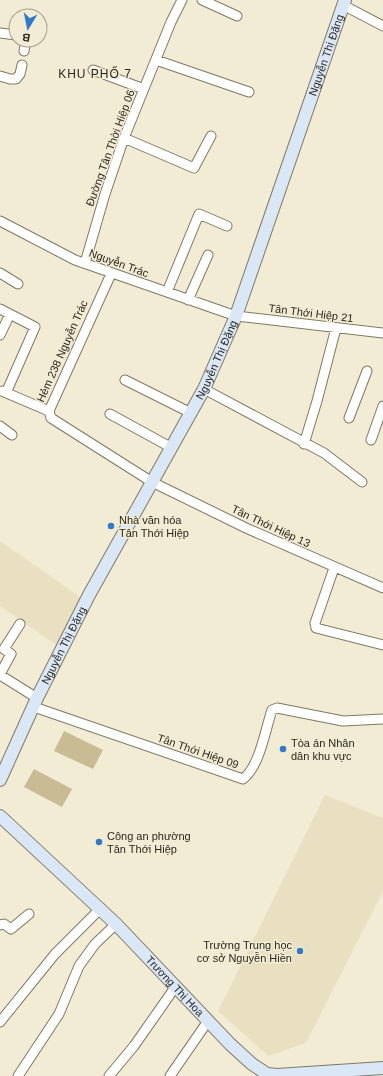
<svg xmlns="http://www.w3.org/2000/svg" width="383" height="1076" font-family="Arial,sans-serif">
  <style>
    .built { fill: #e9e0c1 }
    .green { fill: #c9bc92 }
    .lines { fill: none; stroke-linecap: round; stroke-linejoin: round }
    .street-casing { stroke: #7f7963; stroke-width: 11 }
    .secondary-casing { stroke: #7f7963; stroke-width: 14 }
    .street { stroke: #fff; stroke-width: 9 }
    .secondary { stroke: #dae7f7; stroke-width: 12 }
    .poi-dot { fill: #2f7acb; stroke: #f3ecd4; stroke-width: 1.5 }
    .labels { text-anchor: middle; stroke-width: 3; stroke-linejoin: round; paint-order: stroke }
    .street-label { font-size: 11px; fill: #29271e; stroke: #f3ecd4 }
    .poi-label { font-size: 11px; fill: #29271e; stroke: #f3ecd4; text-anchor: start }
    .neighbourhood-label { font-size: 12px; letter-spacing: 1px; fill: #29271e; stroke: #f3ecd4 }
  </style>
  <rect width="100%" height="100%" fill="#f3ecd4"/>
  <path class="built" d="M0,541L83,599L58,646L0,606Z
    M325,795L383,818V891L306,1043L268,1056L218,1011Z"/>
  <path class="green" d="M64,731L103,750L93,769L54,751Z
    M34,769L72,789L62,807L24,787Z"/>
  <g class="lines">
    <defs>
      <path id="street" d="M202,0L237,16
        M343,5L383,26
        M0,33L16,35
        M24,51L26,40
        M156,60L249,92
        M93,70L144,89
        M0,76L10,79H16L20,74L22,65
        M124,138L194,168L211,136
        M0,221L75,260L236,316L383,333
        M85,263L105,194L124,138L171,22L182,0
        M0,273L18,284
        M111,274L49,411L51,418L152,482L246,528L383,588
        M167,292L199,214L227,226
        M188,300L208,255
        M0,309L35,327L6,393
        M0,335L10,314
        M125,380L191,413
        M204,389L324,453L362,482
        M2,391L49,411
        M110,414L172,448
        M349,418L367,371
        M0,426L12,435
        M371,440L383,406
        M304,444L317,401L336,328
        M334,568L315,623L316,628L383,645
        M0,674L11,654L4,649L20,624
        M0,675L37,698
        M34,707L243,779C260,766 265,730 272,710L277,708L343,721L383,719
        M0,925L4,924L11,929L29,914
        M0,1022L55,954L101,908
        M18,1076L59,1014L79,966L95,944L116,924
        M109,1076L134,1046L176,986
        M170,1076L208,1021"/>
      <g id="secondary">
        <path id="s1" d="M0,780L37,698L89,595L204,389L236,316L345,0"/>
        <path id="s2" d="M0,816L116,924L230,1044L252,1064L267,1074L277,1075L383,1068"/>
      </g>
    </defs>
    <use href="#street" class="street-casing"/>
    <use href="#secondary" class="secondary-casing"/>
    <use href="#street" class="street"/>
    <use href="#secondary" class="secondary"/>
  </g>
  <g class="poi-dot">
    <circle cx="111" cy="526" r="4"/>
    <circle cx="283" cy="749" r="4"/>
    <circle cx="99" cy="842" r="4"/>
    <circle cx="300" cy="951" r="4"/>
  </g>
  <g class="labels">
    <g class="street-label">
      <text dy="4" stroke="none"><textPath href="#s1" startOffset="797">Nguyễn Thị Đặng</textPath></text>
      <text transform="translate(110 148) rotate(-70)" y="4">Đường Tân Thời Hiệp 06</text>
      <text transform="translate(119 263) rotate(20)" y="4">Nguyễn Trác</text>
      <text transform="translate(311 313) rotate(7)" y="4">Tân Thới Hiệp 21</text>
      <text transform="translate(62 351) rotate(-66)" y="4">Hẻm 238 Nguyễn Trác</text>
      <text dy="4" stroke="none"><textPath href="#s1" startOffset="473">Nguyễn Thị Đặng</textPath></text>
      <text transform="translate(271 526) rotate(25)" y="4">Tân Thới Hiệp 13</text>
      <text dy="4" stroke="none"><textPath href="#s1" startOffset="149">Nguyễn Thị Đặng</textPath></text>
      <text transform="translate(198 751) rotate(19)" y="4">Tân Thới Hiệp 09</text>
      <text dy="4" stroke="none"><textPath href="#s2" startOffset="244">Trương Thị Hoa</textPath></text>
    </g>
    <g class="poi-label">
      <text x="119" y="524">Nhà văn hóa<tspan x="119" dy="13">Tân Thới Hiệp</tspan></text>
      <text x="291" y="747">Tòa án Nhân<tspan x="291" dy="13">dân khu vực</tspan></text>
      <text x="107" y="840">Công an phường<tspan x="107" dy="13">Tân Thới Hiệp</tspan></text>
      <text x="292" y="949" text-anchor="end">Trường Trung học<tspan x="292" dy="13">cơ sở Nguyễn Hiền</tspan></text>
    </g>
    <g class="neighbourhood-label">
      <text x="95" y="78">KHU PHỐ 7</text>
    </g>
  </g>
  <g transform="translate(28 28) rotate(190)"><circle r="19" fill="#f3ecd4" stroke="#a29d8b"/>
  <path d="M0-3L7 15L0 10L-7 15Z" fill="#2f7acb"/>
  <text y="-6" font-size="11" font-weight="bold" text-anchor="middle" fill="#29271e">B</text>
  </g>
</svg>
